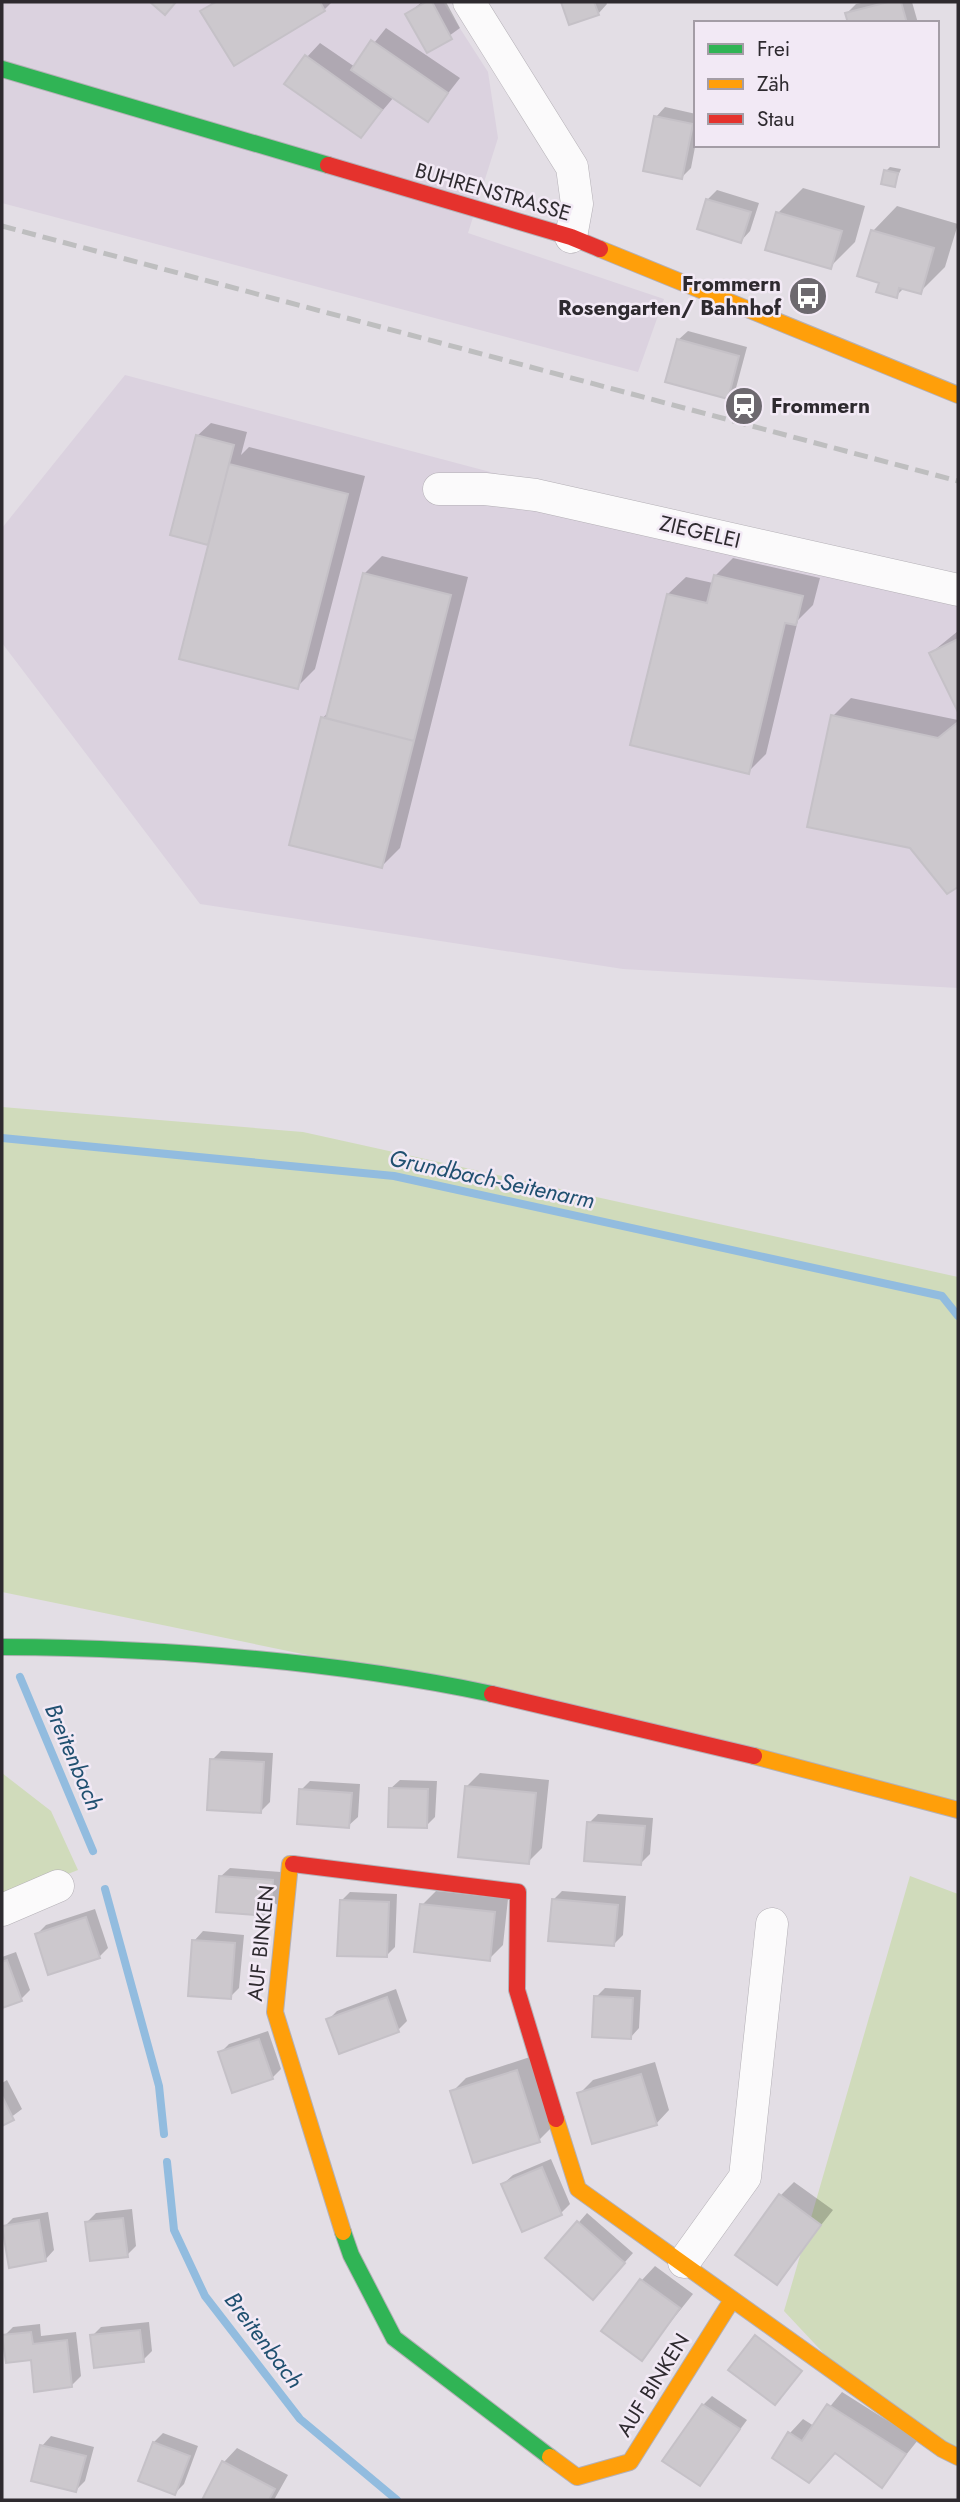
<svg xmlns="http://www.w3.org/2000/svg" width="960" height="2502" font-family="Jost,sans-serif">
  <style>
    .built { fill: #dbd2df }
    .green { fill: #d0dbbb }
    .shadow { fill: #0003 }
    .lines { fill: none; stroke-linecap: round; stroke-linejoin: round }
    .stream { stroke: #92bcdf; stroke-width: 8 }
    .building { fill: #ccc8cd; stroke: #c5c1c7; stroke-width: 2 }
    .street-casing { stroke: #b4b0b6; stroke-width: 33 }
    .fast-casing { stroke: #b4b0b6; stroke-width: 18 }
    .slow-casing { stroke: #b4b0b6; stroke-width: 18 }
    .jam-casing { stroke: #b4b0b6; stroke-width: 18 }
    .street { stroke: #fbfafb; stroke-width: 32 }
    .fast { stroke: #30b455; stroke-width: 16 }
    .slow { stroke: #ff9f0a; stroke-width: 16 }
    .jam { stroke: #e5322d; stroke-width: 16 }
    .rail { stroke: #bebebf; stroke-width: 5; stroke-dasharray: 14 7; stroke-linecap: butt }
    .labels { text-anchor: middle; stroke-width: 5; stroke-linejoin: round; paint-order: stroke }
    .street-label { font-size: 21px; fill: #2e2a2f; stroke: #f2e9f5 }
    .poi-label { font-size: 21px; font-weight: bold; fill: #2e2a2f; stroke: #f2e9f5; text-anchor: end }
    .water-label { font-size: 23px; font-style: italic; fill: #205070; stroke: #f2e9f5 }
  </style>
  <rect width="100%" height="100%" fill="#e3dee5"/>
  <path class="built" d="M2,2H443L488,72L498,138L468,233L664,299L638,372L2,203Z
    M125,375L958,596V988L623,969L200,904L2,643V528Z"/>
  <path class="green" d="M2,1107L303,1132L958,1277V1810L531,1701L2,1592Z
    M2,1773L51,1811L78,1870L2,1900Z
    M910,1876L958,1894V2457L858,2390L784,2311Z"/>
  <path class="shadow" d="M213,2H332L324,10L203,12Z
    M422,2H446L460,28L428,51L407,14Z
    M563,2H606L607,4L598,14L570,23Z
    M866,2H912L918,23H850L847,13L856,4Z
    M386,28L460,78L428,119L394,97L361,136L307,57L320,43L355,67Z
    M665,107L696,114V142L691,168L682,177L656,117Z
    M890,167L901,169L894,185L886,171Z
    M803,188L865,206L855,242L830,267L778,213Z
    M717,190L759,203L750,231L741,241L699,228L708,199Z
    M897,206L958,224L945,267L920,292L904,288L896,296L881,281L873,231Z
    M688,331L747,347L736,388L727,397L678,340Z
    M211,423L247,432L241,455L249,447L365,476L315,669L297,687L212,539L208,543L197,436Z
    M382,556L468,577L400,848L382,866L323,718L329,711L364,574Z
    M733,558L820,578L813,605L798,620L766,754L748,772L668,594L686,577L713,583L715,576Z
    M958,631V708L931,653Z
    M851,698L958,720V885L947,891L911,846L833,716Z
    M221,1751L273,1753L270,1802L261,1811L212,1760Z
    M480,1773L549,1780L542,1848L528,1862L466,1787Z
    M400,1780L437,1781L435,1817L426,1826L390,1789Z
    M310,1781L360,1784L358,1817L348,1826L301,1790Z
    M598,1814L653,1818L650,1854L641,1863L589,1823Z
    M230,1868L281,1872L278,1905L220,1877Z
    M436,1891L508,1899L503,1945L489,1959L422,1905Z
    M562,1891L626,1896L623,1935L614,1944L553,1900Z
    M350,1892L397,1894L395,1947L386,1956L341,1901Z
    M95,1909L108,1948L99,1957L37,1934L46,1925Z
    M203,1931L244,1935L239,1988L230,1997L194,1941Z
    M16,1952L30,1990L21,1999L2,2006V1957Z
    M605,1988L641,1990L639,2028L630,2038L596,1997Z
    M396,1989L407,2021L398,2030L328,2020L337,2011Z
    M268,2031L281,2069L272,2078L220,2053L229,2044Z
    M530,2057L553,2126L539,2140L452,2092L466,2078Z
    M655,2062L669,2110L656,2124L579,2094L593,2080Z
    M7,2080L22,2109L2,2124V2083Z
    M551,2159L570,2204L561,2213L503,2184L513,2175Z
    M794,2182L833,2210L776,2282L780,2196Z
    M132,2209L136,2246L127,2255L87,2222L96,2213Z
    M48,2212L54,2250L45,2260L4,2227L13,2218Z
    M587,2213L633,2253L602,2288L548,2258Z
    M655,2266L693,2294L641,2359L642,2280Z
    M149,2322L152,2351L143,2360L92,2336L101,2327Z
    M40,2324L41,2336L76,2332L81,2376L72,2385L4,2336L13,2327Z
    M842,2392L918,2440L882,2485L836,2452L809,2481L774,2458L790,2433L803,2419L814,2426Z
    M712,2396L747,2420L700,2484L703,2405Z
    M163,2433L198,2446L184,2484L175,2493L154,2442Z
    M51,2436L94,2447L85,2481L76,2490L42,2446Z
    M237,2448L288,2475L274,2500H204L224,2462Z"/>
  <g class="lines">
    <path class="stream" d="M2,1138L394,1176L942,1296L958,1316
      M20,1677L93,1851
      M105,1889L159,2086L164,2134
      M167,2162L174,2230L205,2296L300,2419L397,2500"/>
  </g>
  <path class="building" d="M150,2H176L165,15Z
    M216,2H320L325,11L234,66L200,11Z
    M426,2H432L452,39L427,53L405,14Z
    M561,2H594L599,15L569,25Z
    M888,2H901L907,23H848L845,13Z
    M371,40L448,93L428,122L351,70Z
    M305,55L382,110L361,138L284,84Z
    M654,116L693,124L682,179L643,171Z
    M884,170L898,173L895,187L881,184Z
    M706,199L751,212L741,243L697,229Z
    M776,212L842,231L831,269L765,250Z
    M871,230L934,248L921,294L899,288L897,298L876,292L879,283L857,276Z
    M677,339L739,356L728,399L665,382Z
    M196,435L234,445L208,545L170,535Z
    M229,464L348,494L298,689L179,659Z
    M363,573L451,595L414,741L326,718Z
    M714,575L803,596L796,625L785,623L749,774L630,745L667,594L707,603Z
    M958,639V712L929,653Z
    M831,715L938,738L958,722V887L947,894L910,848L807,827Z
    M321,717L414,741L382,868L289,845Z
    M210,1759L264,1762L261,1813L207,1810Z
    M465,1786L536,1793L529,1864L458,1857Z
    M389,1788L428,1789L427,1828L388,1827Z
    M299,1789L352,1793L349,1828L297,1824Z
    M587,1822L645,1826L641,1865L584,1861Z
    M219,1876L273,1880L270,1916L216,1912Z
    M552,1899L618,1905L614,1946L548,1941Z
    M340,1900L389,1902L387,1957L337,1956Z
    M420,1904L495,1912L490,1961L414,1952Z
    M86,1917L100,1958L48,1975L35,1934Z
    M192,1940L235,1943L231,1999L188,1996Z
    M7,1960L22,2001L2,2008V1962Z
    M594,1996L633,1998L631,2039L592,2037Z
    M387,1997L399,2032L339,2054L326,2019Z
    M259,2039L273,2079L232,2093L218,2052Z
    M517,2070L540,2142L473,2163L450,2091Z
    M641,2074L657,2125L592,2144L577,2093Z
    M2,2096L14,2120L2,2126Z
    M542,2167L562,2215L522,2232L501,2184Z
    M779,2194L821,2225L777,2285L735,2255Z
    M123,2218L128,2257L90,2261L85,2222Z
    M39,2220L46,2261L9,2268L2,2226Z
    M577,2221L625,2263L593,2300L545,2258Z
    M640,2279L680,2308L642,2361L601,2331Z
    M140,2330L144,2362L94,2368L90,2335Z
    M31,2332L33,2344L67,2340L72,2387L34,2392L31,2360L6,2363L2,2335Z
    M755,2335L802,2371L775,2405L728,2370Z
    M702,2404L740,2429L700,2486L662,2461Z
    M827,2404L906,2454L882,2488L835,2453L809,2483L772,2458L788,2432L802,2441Z
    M153,2442L190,2456L175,2495L138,2481Z
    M40,2445L86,2456L76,2492L31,2481Z
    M222,2461L275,2489L269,2500H202Z"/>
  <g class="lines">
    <defs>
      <path id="street" d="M469,2L572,167L577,204L571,237
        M439,489H485L536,495L958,590
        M2,1910L58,1886
        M684,2262L745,2177L772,1924"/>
      <path id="fast" d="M2,69L328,165
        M2,1647C167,1648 331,1660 492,1694
        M343,2232L351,2255L394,2338L550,2457"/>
      <path id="slow" d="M600,249L958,395
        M754,1756L958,1810
        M293,1864H290L275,2012L343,2232
        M556,2119L578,2189L942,2449L958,2457
        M550,2457L577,2477L630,2462L732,2300"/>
      <path id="jam" d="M328,165L571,237L600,249
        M492,1694L754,1756
        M293,1864L518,1892L517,1990L556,2119"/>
    </defs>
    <use href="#street" class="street-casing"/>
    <use href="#fast" class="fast-casing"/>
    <use href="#slow" class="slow-casing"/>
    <use href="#jam" class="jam-casing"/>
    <use href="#street" class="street"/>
    <use href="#fast" class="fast"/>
    <use href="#slow" class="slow"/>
    <use href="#jam" class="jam"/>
    <path class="rail" d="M2,226L958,481"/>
  </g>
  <defs>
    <symbol id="bus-disc" viewBox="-11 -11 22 22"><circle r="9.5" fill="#6d696f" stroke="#f2e9f5"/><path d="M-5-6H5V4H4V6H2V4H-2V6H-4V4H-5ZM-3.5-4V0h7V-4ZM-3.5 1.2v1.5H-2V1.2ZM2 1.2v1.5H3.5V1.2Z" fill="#fff"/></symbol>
    <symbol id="station-disc" viewBox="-11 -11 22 22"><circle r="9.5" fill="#6d696f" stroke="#f2e9f5"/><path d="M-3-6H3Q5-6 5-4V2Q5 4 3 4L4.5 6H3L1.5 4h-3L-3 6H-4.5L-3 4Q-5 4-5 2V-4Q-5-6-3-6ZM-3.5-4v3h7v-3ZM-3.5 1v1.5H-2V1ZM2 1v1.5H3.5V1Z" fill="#fff"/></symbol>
  </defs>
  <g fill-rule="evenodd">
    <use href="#bus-disc" x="786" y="274" width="44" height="44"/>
    <use href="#station-disc" x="722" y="384" width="44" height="44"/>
  </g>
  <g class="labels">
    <g class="street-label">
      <text transform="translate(493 192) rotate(16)" y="7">BUHRENSTRASSE</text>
      <text transform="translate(700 532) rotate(13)" y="7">ZIEGELEI</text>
      <text transform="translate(261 1943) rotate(-84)" y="7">AUF BINKEN</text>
      <text transform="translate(653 2385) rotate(-58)" y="7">AUF BINKEN</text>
    </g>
    <g class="poi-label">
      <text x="781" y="291">Frommern<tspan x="781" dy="24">Rosengarten/ Bahnhof</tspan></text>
      <text x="771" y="413" text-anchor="start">Frommern</text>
    </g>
    <g class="water-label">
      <text transform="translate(492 1179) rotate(12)" y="8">Grundbach-Seitenarm</text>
      <text transform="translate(74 1757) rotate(67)" y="8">Breitenbach</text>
      <text transform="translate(264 2340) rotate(53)" y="8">Breitenbach</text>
    </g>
  </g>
  <rect width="960" height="2502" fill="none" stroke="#2e2a2f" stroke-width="7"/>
  <rect x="694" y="21" width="245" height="126" fill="#f2e9f5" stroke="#a49da6" stroke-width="2"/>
  <rect x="708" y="44" width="35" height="10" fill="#30b455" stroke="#a49da6" stroke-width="2"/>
  <text x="757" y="56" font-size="21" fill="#2e2a2f">Frei</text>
  <rect x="708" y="79" width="35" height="10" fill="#ff9f0a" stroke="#a49da6" stroke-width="2"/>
  <text x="757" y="91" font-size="21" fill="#2e2a2f">Zäh</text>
  <rect x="708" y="114" width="35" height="10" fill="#e5322d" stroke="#a49da6" stroke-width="2"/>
  <text x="757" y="126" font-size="21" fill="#2e2a2f">Stau</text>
</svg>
